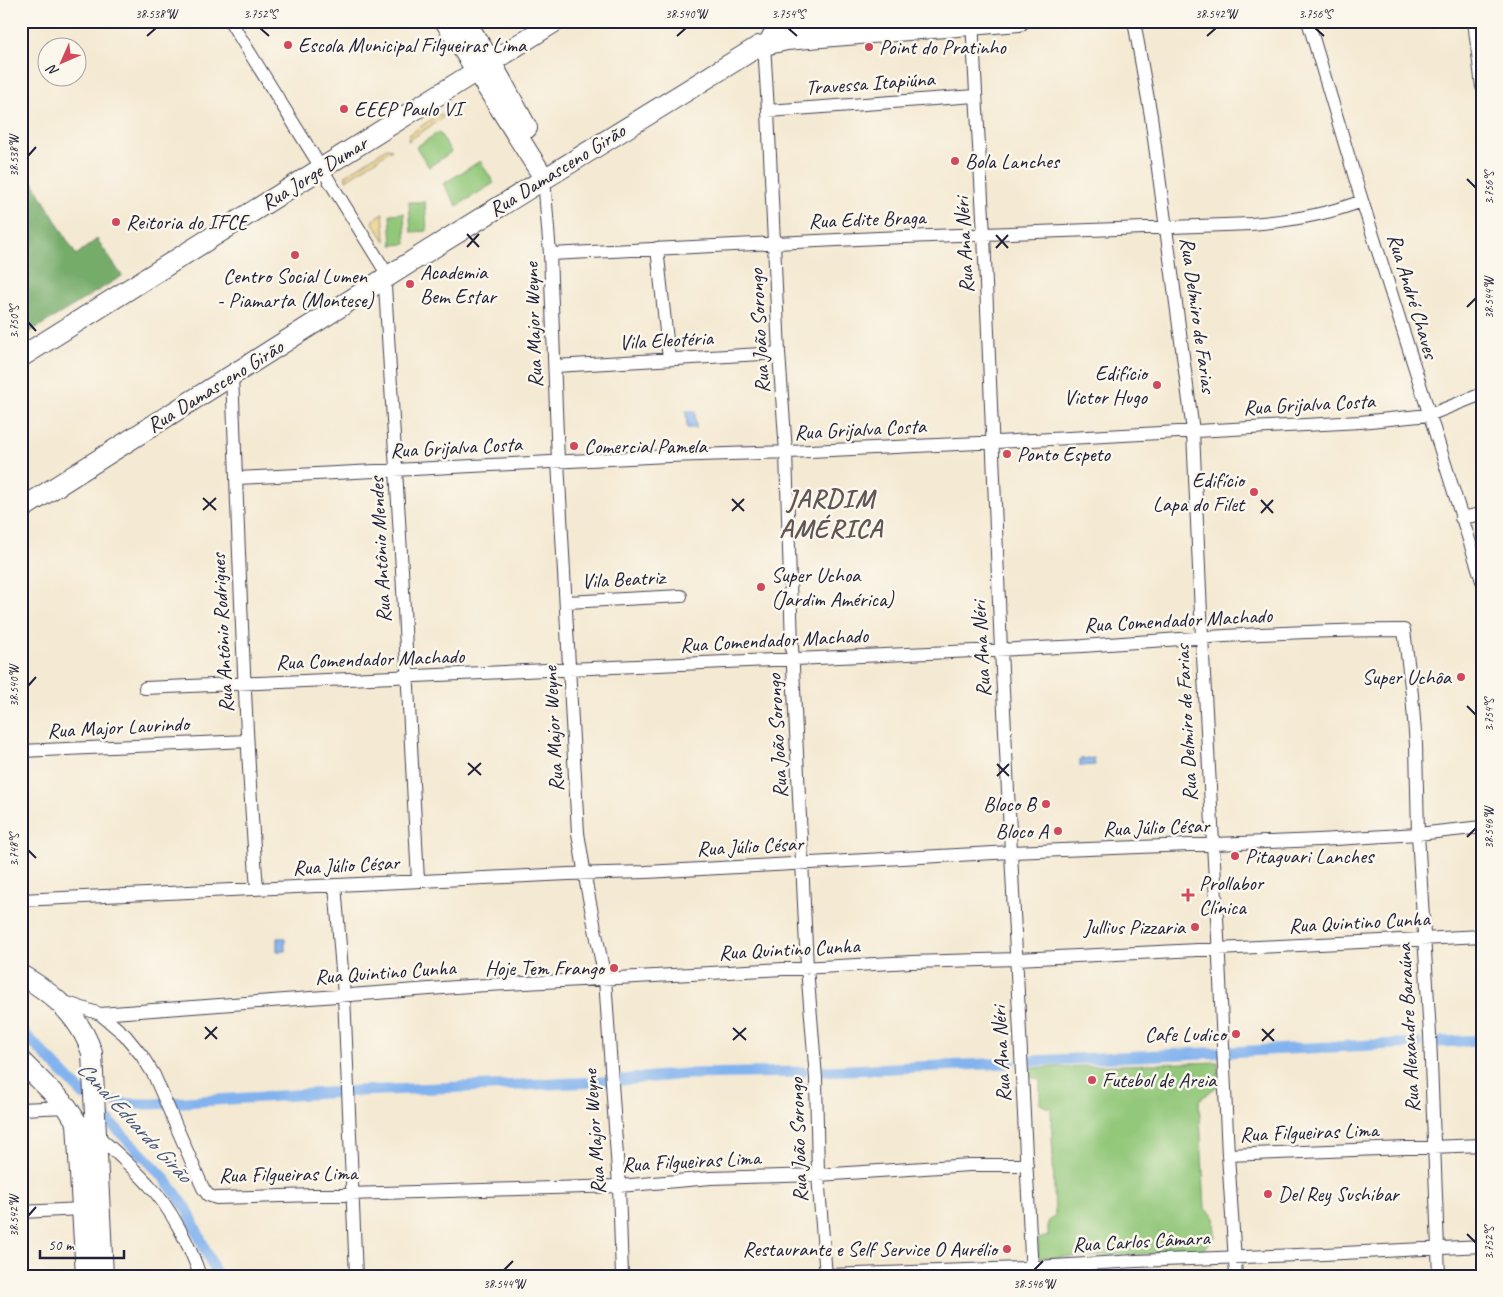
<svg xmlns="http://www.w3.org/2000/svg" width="1503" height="1297" font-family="Caveat,sans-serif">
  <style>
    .green { fill: #93c87a; stroke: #5a755a }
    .forest { fill: #76ac6a; stroke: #4c6752 }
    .sand { fill: #eeda9e; stroke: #887e6c }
    .water { fill: #83b3ee; stroke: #526a94 }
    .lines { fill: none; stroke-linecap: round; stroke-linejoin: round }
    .canal { stroke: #83b3ee; stroke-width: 11 }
    .minor-casing { stroke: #424052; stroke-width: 14 }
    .primary-casing { stroke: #424052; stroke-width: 22 }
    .minor { stroke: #fff; stroke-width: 12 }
    .primary { stroke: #fff; stroke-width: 20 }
    .ticks { fill: none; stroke: #22223b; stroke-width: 2 }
    .poi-dot { fill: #d1495b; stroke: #fbf7ec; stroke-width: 2 }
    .labels { text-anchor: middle; stroke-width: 5; stroke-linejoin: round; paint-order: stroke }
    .poi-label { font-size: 21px; fill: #22223b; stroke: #fbf7ec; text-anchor: start }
    .street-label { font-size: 21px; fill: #22223b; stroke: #fbf7ec }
    .water-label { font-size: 22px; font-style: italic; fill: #44557a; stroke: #fbf7ec }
    .district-label { font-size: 26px; font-weight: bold; letter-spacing: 1px; fill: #625555; stroke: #fbf7ec }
    .neatline { fill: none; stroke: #22223b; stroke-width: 2 }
    .ticks-label { font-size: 12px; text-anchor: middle; fill: #22223b }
  </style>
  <rect width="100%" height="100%" fill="#fbf7ec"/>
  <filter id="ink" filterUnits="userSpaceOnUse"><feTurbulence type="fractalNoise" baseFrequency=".02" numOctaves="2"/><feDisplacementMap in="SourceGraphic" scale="10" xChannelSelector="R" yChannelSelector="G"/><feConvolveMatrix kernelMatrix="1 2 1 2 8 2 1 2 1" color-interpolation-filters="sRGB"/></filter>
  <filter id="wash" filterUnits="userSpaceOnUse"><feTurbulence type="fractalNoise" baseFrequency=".0096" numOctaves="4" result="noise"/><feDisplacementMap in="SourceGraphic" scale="20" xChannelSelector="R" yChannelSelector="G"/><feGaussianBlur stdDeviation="1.12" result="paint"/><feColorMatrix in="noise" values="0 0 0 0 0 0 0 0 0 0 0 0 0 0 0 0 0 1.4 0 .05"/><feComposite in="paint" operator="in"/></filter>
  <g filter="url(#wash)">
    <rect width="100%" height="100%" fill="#f4e9d2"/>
    <path class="green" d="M439,132L451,152L429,167L416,147Z
      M480,161L494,183L457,206L443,184Z
      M409,202H425L427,231L411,232Z
      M404,213L406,244L392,245L390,214Z
      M1218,1062L1219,1085L1199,1100L1205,1208L1214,1216L1215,1236L1203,1252L1038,1258V1239L1048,1236V1222L1055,1215L1051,1109L1040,1104V1079L1029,1077L1027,1068Z"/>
    <path class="forest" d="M21,162L76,255L97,239L122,276L28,333L21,311Z"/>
    <path class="sand" d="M439,114L445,116L408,141L409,135Z
      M387,148L392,149L346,180V175Z
      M383,213L385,241L372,221Z"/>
    <path class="water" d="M686,411H695L696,428H687Z
      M1094,758L1095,765L1080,766V759Z
      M277,938H285V951H277Z"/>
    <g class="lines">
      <path class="canal" d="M21,1030L84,1095
        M1440,1042L1482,1040
        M1033,1061L1417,1043
        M825,1071L1010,1063
        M80,1091L103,1099L125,1104H153L357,1091L601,1082L684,1074L802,1072
        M95,1107L162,1175L187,1209L217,1276"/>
    </g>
  </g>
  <g filter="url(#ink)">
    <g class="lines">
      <defs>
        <path id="minor" d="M230,21L384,269L402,570L418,881
          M785,21L769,34L764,44L768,111L779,353L786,452L792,646L807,968L816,1078L818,1175L826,1276
          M972,21L984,235L1001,650L1032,1276
          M1134,21L1151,116L1193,431L1202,637L1218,937L1228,1155L1236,1276
          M1308,21L1359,191L1482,581
          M1474,21L1482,87
          M768,111L975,96
          M544,178L550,254L558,461L578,833L587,888L605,979L619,1186L622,1276
          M657,248L669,359
          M550,254L878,238L1251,224C1289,221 1326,215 1362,201
          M555,366L779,353
          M232,375C239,547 244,718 257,889
          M237,478L668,456L789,452L979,443L1360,422L1429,415L1482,394
          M1461,518L1482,514
          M567,602L681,596
          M145,688L1083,646C1190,638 1297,630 1404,630L1412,695L1416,745L1418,834L1430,1035L1439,1276
          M21,751L247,741
          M335,885L344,995L356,1276
          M21,900L568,874L646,872L1012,852L1319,840L1418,834L1482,827
          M59,1000L100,1014L125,1035L142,1056L154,1075L203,1188L208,1195L216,1198L619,1186L711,1178L818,1175L970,1165H1027
          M100,1014L469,986L911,962L1017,959L1482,936
          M21,1109L67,1107
          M96,1134C114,1151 133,1167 149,1185C170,1207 191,1247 200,1276
          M1228,1155L1482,1145
          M21,1212L82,1209
          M803,1276L1021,1268L1136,1261L1324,1254L1482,1246"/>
        <path id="primary" d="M445,21L544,178
          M465,21L491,62L527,128
          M21,357L556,21
          M21,509L428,251L759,46L787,40L809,38L1019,21
          M21,975C53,993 81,1018 92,1053L103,1276
          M21,1061L67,1107L77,1123L86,1276"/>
      </defs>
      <use href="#minor" class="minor-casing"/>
      <use href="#primary" class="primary-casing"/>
      <use href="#minor" class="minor"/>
      <use href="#primary" class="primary"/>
    </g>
  </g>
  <path class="ticks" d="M260,28L269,36M788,28L797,36M1315,28L1324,36M147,36L156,28M677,36L686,28M1207,36L1216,28M28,156L36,147M1467,179L1476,188M467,234L479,247M996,235L1008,248M467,247L479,234M996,248L1008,235M1467,307L1476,298M28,322L36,331M203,498L216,510M732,499L744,511M1261,500L1273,513M203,510L216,498M732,511L744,499M1261,513L1273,500M28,686L36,677M1467,706L1476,715M468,763L481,775M997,764L1009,776M468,775L481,763M997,776L1009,764M1467,837L1476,828M28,850L36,858M205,1027L217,1039M733,1028L746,1040M1262,1029L1274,1041M205,1039L217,1027M733,1040L746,1028M1262,1041L1274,1029M28,1216L36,1207M1467,1234L1476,1243M504,1270L513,1261M1034,1270L1043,1261"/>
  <g class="poi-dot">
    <circle cx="288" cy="45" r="5"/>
    <circle cx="869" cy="47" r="5"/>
    <circle cx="344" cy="109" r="5"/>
    <circle cx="955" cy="161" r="5"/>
    <circle cx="116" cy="222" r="5"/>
    <circle cx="295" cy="255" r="5"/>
    <circle cx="410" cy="284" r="5"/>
    <circle cx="1157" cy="385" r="5"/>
    <circle cx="574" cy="446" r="5"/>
    <circle cx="1007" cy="454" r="5"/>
    <circle cx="1254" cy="492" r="5"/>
    <circle cx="761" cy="587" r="5"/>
    <circle cx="1461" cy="677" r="5"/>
    <circle cx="1046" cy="804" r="5"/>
    <circle cx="1058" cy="831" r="5"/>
    <circle cx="1235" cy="856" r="5"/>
    <path d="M1185.5 887.5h5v5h5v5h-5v5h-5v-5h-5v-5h5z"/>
    <circle cx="1195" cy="927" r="5"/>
    <circle cx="614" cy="968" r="5"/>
    <circle cx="1236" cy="1034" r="5"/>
    <circle cx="1092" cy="1080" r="5"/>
    <circle cx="1268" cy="1194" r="5"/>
    <circle cx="1007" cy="1249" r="5"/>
  </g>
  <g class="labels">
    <g class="poi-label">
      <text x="298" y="52">Escola Municipal Filgueiras Lima</text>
      <text x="879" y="54">Point do Pratinho</text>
      <text x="354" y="116">EEEP Paulo VI</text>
      <text x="965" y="168">Bola Lanches</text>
      <text x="126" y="229">Reitoria do IFCE</text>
      <text x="420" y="279">Academia<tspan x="420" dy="24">Bem Estar</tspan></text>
      <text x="295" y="283" text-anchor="middle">Centro Social Lumen<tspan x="295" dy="24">- Piamarta (Montese)</tspan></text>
      <text x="1147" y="380" text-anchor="end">Edifício<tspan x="1147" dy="24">Victor Hugo</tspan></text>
      <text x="584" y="453">Comercial Pamela</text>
      <text x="1017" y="461">Ponto Espeto</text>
      <text x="1244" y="487" text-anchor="end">Edifício<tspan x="1244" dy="24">Lapa do Filet</tspan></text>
      <text x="771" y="582">Super Uchoa<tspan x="771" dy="24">(Jardim América)</tspan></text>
      <text x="1451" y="684" text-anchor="end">Super Uchôa</text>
      <text x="1036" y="811" text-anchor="end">Bloco B</text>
      <text x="1048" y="838" text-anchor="end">Bloco A</text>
      <text x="1245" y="863">Pitaguari Lanches</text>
      <text x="1199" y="890">Prollabor<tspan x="1199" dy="24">Clínica</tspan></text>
      <text x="1185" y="934" text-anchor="end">Jullius Pizzaria</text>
      <text x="604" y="975" text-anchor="end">Hoje Tem Frango</text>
      <text x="1226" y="1041" text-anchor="end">Cafe Ludico</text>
      <text x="1102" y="1087">Futebol de Areia</text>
      <text x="1278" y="1201">Del Rey Sushibar</text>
      <text x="997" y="1256" text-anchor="end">Restaurante e Self Service O Aurélio</text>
    </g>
    <g class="street-label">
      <text transform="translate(870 83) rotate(-4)" y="7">Travessa Itapiúna</text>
      <text transform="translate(557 170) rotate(-32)" y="7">Rua Damasceno Girão</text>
      <text transform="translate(314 173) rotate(-32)" y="7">Rua Jorge Dumar</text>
      <text transform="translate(867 219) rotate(-2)" y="7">Rua Edite Braga</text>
      <text transform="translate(964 245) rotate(-93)" y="7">Rua Ana Néri</text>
      <text transform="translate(1413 296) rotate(73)" y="7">Rua André Chaves</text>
      <text transform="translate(1198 315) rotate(82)" y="7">Rua Delmiro de Farias</text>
      <text transform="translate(533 325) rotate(-92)" y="7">Rua Major Weyne</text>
      <text transform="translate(759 331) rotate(-93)" y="7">Rua João Sorongo</text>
      <text transform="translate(666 340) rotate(-3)" y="7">Vila Eleotéria</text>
      <text transform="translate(215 386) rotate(-32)" y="7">Rua Damasceno Girão</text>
      <text transform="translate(1309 404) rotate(-3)" y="7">Rua Grijalva Costa</text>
      <text transform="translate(860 429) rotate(-3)" y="7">Rua Grijalva Costa</text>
      <text transform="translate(456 447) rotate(-3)" y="7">Rua Grijalva Costa</text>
      <text transform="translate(380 550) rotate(-93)" y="7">Rua Antônio Mendes</text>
      <text transform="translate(623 579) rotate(-3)" y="7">Vila Beatriz</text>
      <text transform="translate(1178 620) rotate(-3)" y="7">Rua Comendador Machado</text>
      <text transform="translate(222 633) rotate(-93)" y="7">Rua Antônio Rodrigues</text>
      <text transform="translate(774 640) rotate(-3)" y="7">Rua Comendador Machado</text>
      <text transform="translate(981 649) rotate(-93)" y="7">Rua Ana Néri</text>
      <text transform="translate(370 659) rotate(-2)" y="7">Rua Comendador Machado</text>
      <text transform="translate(1186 723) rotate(-93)" y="7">Rua Delmiro de Farias</text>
      <text transform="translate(118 727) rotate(-3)" y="7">Rua Major Laurindo</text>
      <text transform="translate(553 729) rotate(-93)" y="7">Rua Major Weyne</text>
      <text transform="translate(777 736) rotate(-93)" y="7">Rua João Sorongo</text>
      <text transform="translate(1156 827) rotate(-2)" y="7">Rua Júlio César</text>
      <text transform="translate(750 846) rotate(-3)" y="7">Rua Júlio César</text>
      <text transform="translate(346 865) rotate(-3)" y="7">Rua Júlio César</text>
      <text transform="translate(1359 922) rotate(-3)" y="7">Rua Quintino Cunha</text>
      <text transform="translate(789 949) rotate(-3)" y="7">Rua Quintino Cunha</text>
      <text transform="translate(385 972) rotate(-4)" y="7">Rua Quintino Cunha</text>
      <text transform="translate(1408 1028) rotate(-93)" y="7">Rua Alexandre Baraúna</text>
      <text transform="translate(1001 1054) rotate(-93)" y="7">Rua Ana Néri</text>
      <text transform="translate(594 1132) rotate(-94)" y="7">Rua Major Weyne</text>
      <text transform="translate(1309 1132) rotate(-2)" y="7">Rua Filgueiras Lima</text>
      <text transform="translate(798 1140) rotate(-92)" y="7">Rua João Sorongo</text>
      <text transform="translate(691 1161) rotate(-3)" y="7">Rua Filgueiras Lima</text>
      <text transform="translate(288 1174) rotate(-1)" y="7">Rua Filgueiras Lima</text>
      <text transform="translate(1141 1241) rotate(-3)" y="7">Rua Carlos Câmara</text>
    </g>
    <g class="water-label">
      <text transform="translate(135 1121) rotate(47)" y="8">Canal Eduardo Girão</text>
    </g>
    <g class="district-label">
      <text x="831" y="507">JARDIM<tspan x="831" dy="30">AMÉRICA</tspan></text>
    </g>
  </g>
  <rect width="1503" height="1297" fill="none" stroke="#fbf7ec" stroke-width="55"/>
  <g transform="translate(62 62) rotate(225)"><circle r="24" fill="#fbf7ec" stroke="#a4a2a5"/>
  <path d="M0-4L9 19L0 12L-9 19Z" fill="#d1495b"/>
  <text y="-8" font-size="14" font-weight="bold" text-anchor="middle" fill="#22223b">N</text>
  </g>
  <path d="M40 1250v8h84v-8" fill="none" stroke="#22223b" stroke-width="2.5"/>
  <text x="48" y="1250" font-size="15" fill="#22223b" stroke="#fbf7ec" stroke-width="4" paint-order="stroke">50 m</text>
  <rect x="28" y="28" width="1448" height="1242" class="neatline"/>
  <g class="ticks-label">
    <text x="156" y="18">38.538°W</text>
    <text x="260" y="18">3.752°S</text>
    <text x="686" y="18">38.540°W</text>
    <text x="788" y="18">3.754°S</text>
    <text x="1216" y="18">38.542°W</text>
    <text x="1315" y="18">3.756°S</text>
    <text transform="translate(14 156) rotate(-90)" y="4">38.538°W</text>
    <text transform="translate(1489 188) rotate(-90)" y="4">3.756°S</text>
    <text transform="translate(1489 298) rotate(-90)" y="4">38.544°W</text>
    <text transform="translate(14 322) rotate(-90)" y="4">3.750°S</text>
    <text transform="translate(14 686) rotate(-90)" y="4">38.540°W</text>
    <text transform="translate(1489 715) rotate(-90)" y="4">3.754°S</text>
    <text transform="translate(1489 828) rotate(-90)" y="4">38.546°W</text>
    <text transform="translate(14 850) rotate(-90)" y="4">3.748°S</text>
    <text transform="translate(14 1216) rotate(-90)" y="4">38.542°W</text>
    <text transform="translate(1489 1243) rotate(-90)" y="4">3.752°S</text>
    <text x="504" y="1288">38.544°W</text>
    <text x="1034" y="1288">38.546°W</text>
  </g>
</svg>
